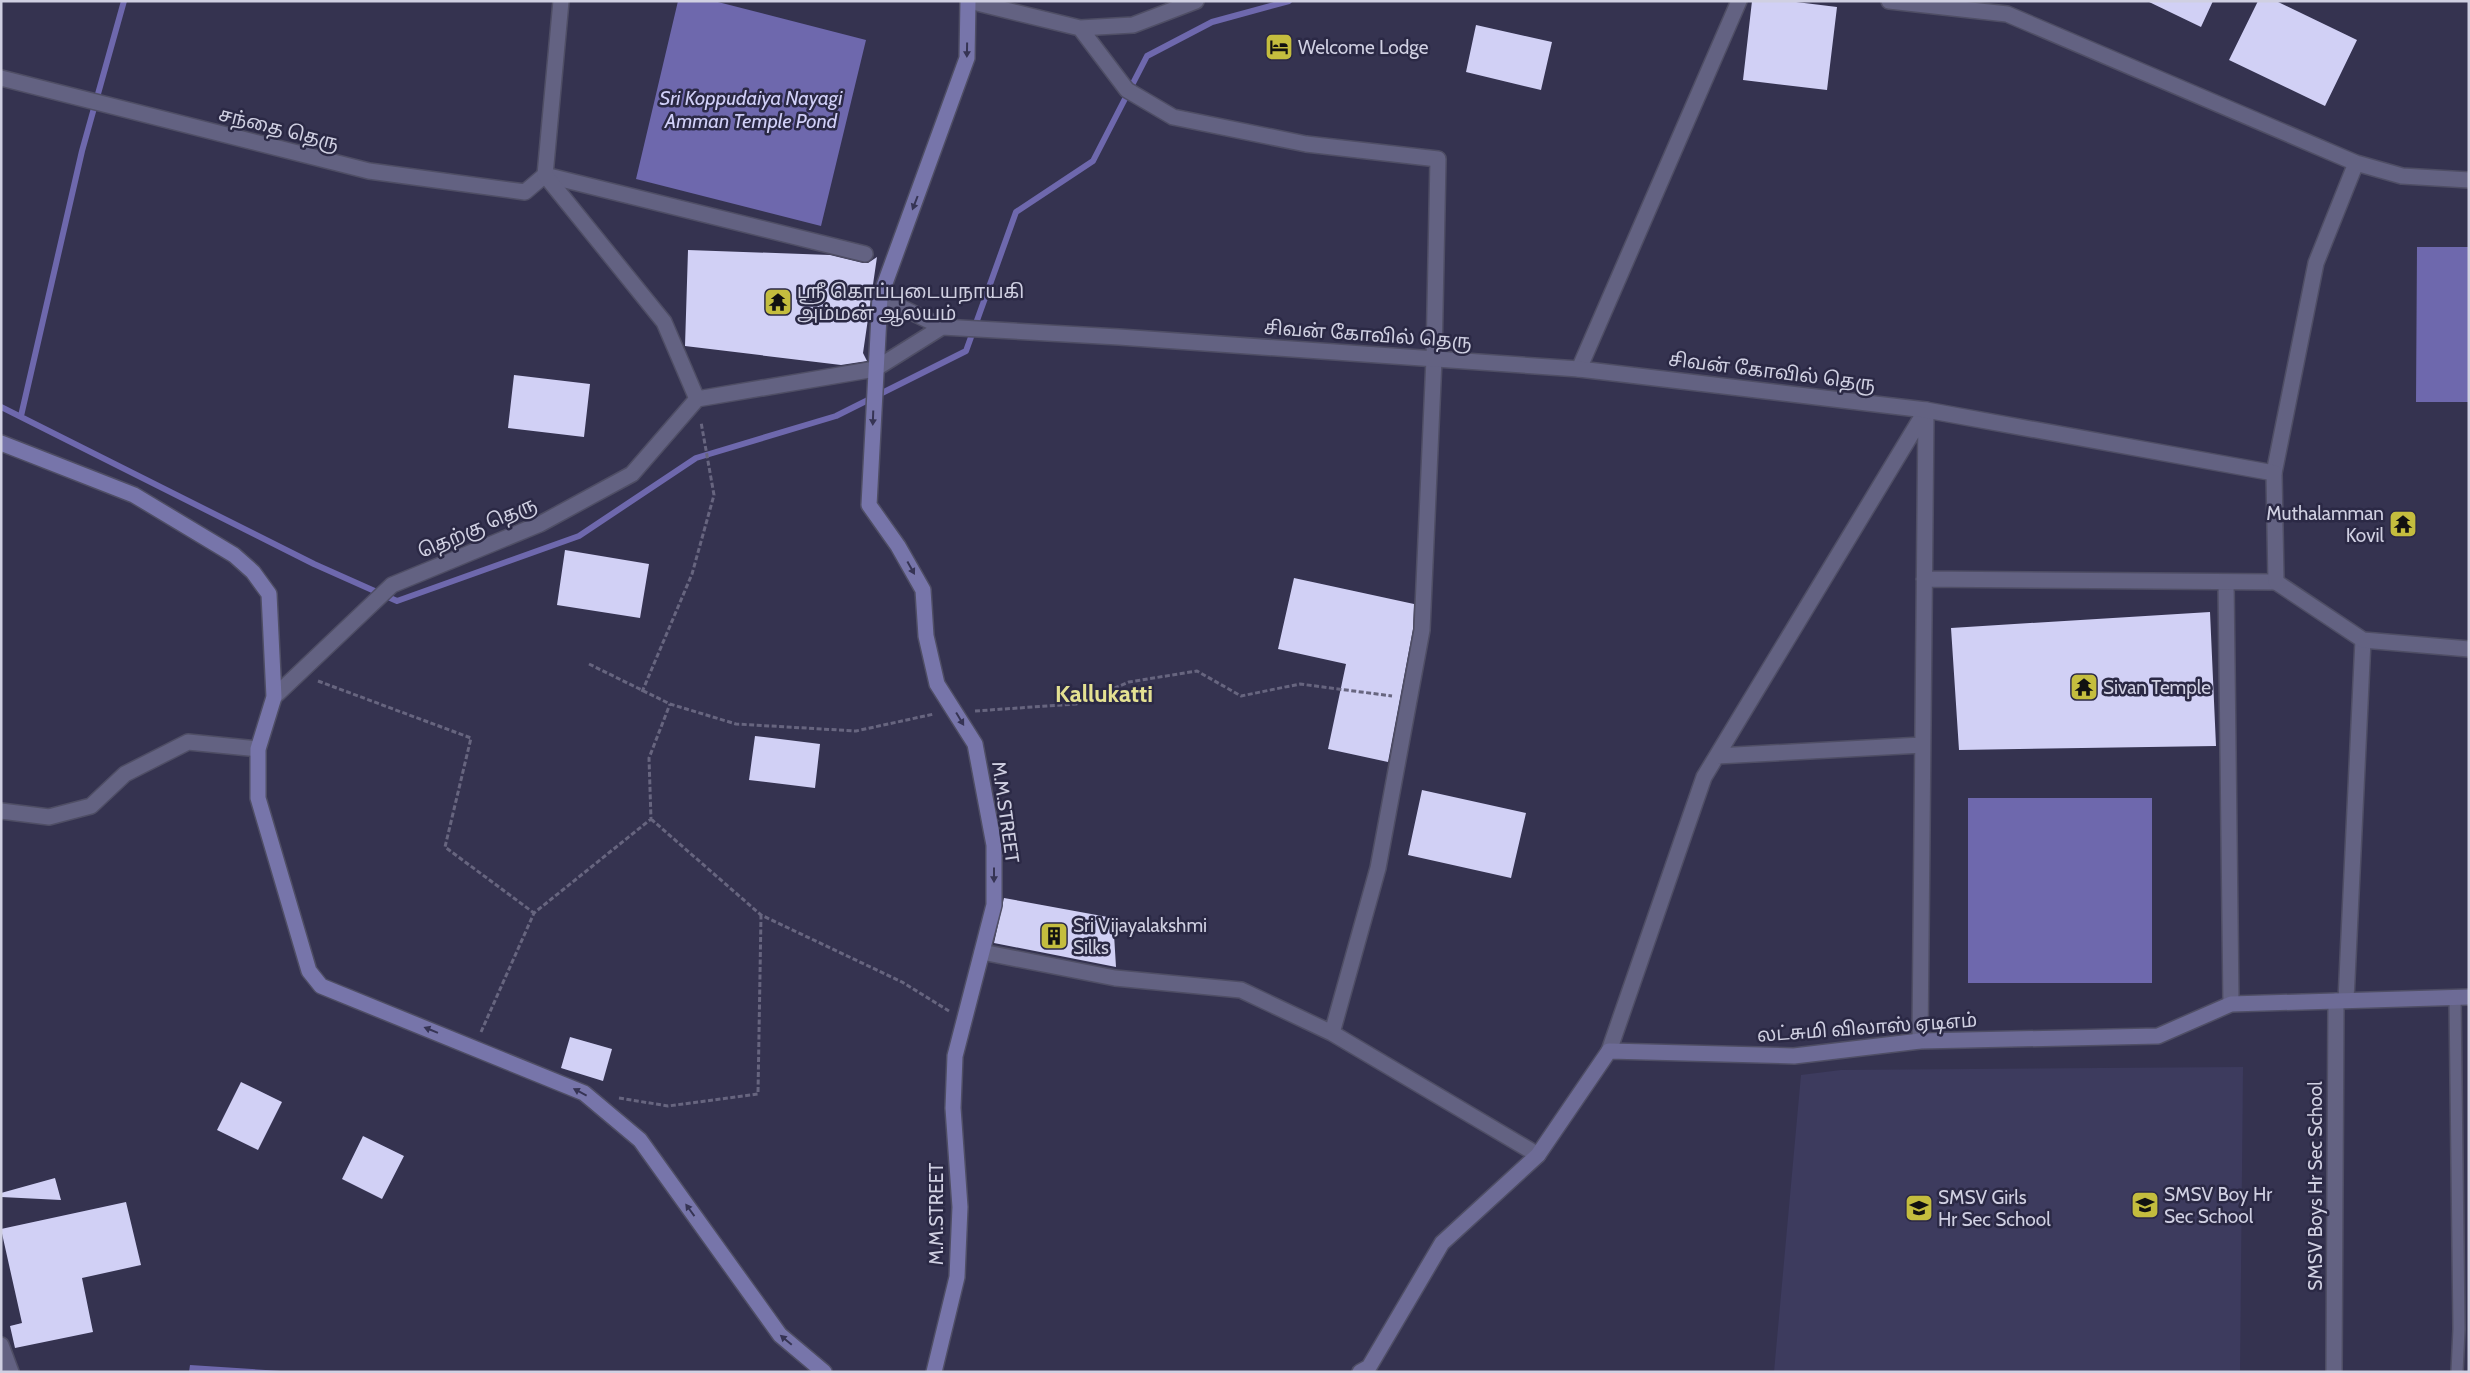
<svg xmlns="http://www.w3.org/2000/svg" width="2470" height="1373" font-family="Cabin,'Noto Sans Tamil',sans-serif">
  <style>
    .built { fill: #3d3b5e }
    .water { fill: #6e68ad }
    .lines { fill: none; stroke-linecap: round; stroke-linejoin: round }
    .stream { stroke: #6e68ad; stroke-width: 6 }
    .building { fill: #d1d0f5 }
    .service-casing { stroke: #4f4e65; stroke-width: 14 }
    .minor-casing { stroke: #4f4e65; stroke-width: 18 }
    .tertiary-casing { stroke: #4f4e65; stroke-width: 18 }
    .secondary-casing { stroke: #4f4e65; stroke-width: 18 }
    .primary-casing { stroke: #4f4e65; stroke-width: 18 }
    .path { stroke: #67657f; stroke-width: 3; stroke-dasharray: 5 2.5; stroke-linecap: butt }
    .service { stroke: #636282; stroke-width: 11 }
    .minor { stroke: #636282; stroke-width: 15 }
    .tertiary { stroke: #636282; stroke-width: 15 }
    .secondary { stroke: #6d6b96; stroke-width: 15 }
    .primary { stroke: #7775aa; stroke-width: 15 }
    .oneway { fill: #363454 }
    .labels { text-anchor: middle; stroke-width: 5; stroke-linejoin: round; paint-order: stroke }
    .poi-label { font-size: 19px; fill: #d0d0e2; stroke: #2b2945; text-anchor: start }
    .street-label { font-size: 19px; fill: #d0d0e2; stroke: #2b2945 }
    .water-label { font-size: 20px; font-style: italic; fill: #d1d0f8; stroke: #2b2945 }
    .district-label { font-size: 24px; font-weight: bold; fill: #e4e192; stroke: #2b2945 }
  </style>
  <rect width="100%" height="100%" fill="#353350"/>
  <path class="built" d="M2243,1067L2240,1372H1774L1801,1075L1841,1070Z"/>
  <path class="water" d="M678,1H714L866,40L821,226L636,179Z
    M2417,247H2469V402H2416Z
    M1968,798H2152V983H1968Z
    M190,1365L296,1372H189Z"/>
  <g class="lines">
    <path class="stream" d="M1,407L314,564L397,601L579,536L696,458L836,416L966,351L1016,212L1093,161L1147,56L1212,22L1289,1
      M21,416L82,151L124,1"/>
  </g>
  <path class="building" d="M1752,1H1788L1837,7L1827,90L1743,80Z
    M2147,1H2213L2201,27Z
    M2258,1H2276L2357,40L2325,106L2229,60Z
    M1476,25L1552,42L1541,90L1466,72Z
    M688,250L830,255L863,263H868L877,257L863,353L867,361L841,365L685,346Z
    M514,375L590,384L584,437L508,428Z
    M565,550L649,564L640,618L557,605Z
    M1294,578L1414,604L1413,629L1388,762L1328,749L1346,664L1278,649Z
    M2210,612L2216,746L1959,750L1951,628Z
    M755,736L820,744L815,788L749,780Z
    M1422,790L1526,813L1511,878L1408,855Z
    M1004,898L1113,918L1116,967L994,943Z
    M570,1037L612,1049L603,1081L561,1068Z
    M241,1082L282,1102L258,1150L217,1130Z
    M363,1136L404,1156L382,1199L342,1179Z
    M55,1178L61,1200L1,1197V1193Z
    M126,1202L141,1265L82,1278L93,1332L15,1348L10,1326L22,1323L1,1229Z"/>
  <g class="lines">
    <defs>
      <path id="service" d="M2455,997L2459,1329L2457,1372"/>
      <path id="minor" d="M969,1L1080,28L1133,25L1196,1
        M1889,1L2007,14L2356,163L2402,176L2469,180
        M1080,28L1127,90L1173,117L1306,144L1438,159L1434,359L1422,630L1378,868L1332,1033
        M1,78L369,171L525,192L545,175L865,254
        M1579,369L1739,1
        M2274,473L2316,263L2356,163
        M1924,579L2276,582
        M2226,582L2231,1004
        M1717,756L1922,745
        M1,811L49,817L91,806L125,774L188,742L258,749
        M982,952L1115,978L1241,990L1332,1033L1538,1155
        M2346,1000L2363,640
        M1920,1041L1926,411
        M1609,1051L1704,777L1926,410
        M1,1345L11,1372
        M2334,1372L2336,1001"/>
      <path id="tertiary" d="M561,1L545,175L664,322L697,399L875,369L942,327
        M880,297L942,327L1119,337L1579,369L1926,410L2274,473L2276,582L2363,640L2469,649
        M274,697L392,585L540,524L632,474L697,399"/>
      <path id="secondary" d="M1360,1372L1369,1367L1442,1243L1538,1155L1609,1051L1794,1056L1920,1041L2158,1036L2231,1004L2469,997"/>
      <path id="primary" d="M1,443L134,495L234,555L253,572L269,594L274,697L258,749V798L309,971L321,986L584,1093L640,1140L780,1335L824,1372
        M934,1372L957,1277L960,1207L953,1108L955,1056L994,905V845L975,744L937,684L926,636L923,590L898,546L869,505L880,297L967,58L968,1"/>
    </defs>
    <use href="#service" class="service-casing"/>
    <use href="#minor" class="minor-casing"/>
    <use href="#tertiary" class="tertiary-casing"/>
    <use href="#secondary" class="secondary-casing"/>
    <use href="#primary" class="primary-casing"/>
    <path class="path" d="M589,664L670,704L736,724L856,731L934,714
      M318,681L471,738L445,847L534,913
      M642,692L692,574L714,495L701,422
      M975,711L1076,704L1129,682L1197,671L1241,696L1300,684L1392,696
      M651,819L761,915L902,982L949,1011
      M481,1032L534,913L651,819L649,758L670,704
      M619,1098L668,1106L758,1094L761,915"/>
    <use href="#service" class="service"/>
    <use href="#minor" class="minor"/>
    <use href="#tertiary" class="tertiary"/>
    <use href="#secondary" class="secondary"/>
    <use href="#primary" class="primary"/>
  </g>
  <defs><path id="oneway-solid" d="M-6-.8H1V-3.2L6.5 0L1 3.2V.8H-6Z" transform="scale(1.25)"/></defs>
  <g class="oneway">
    <use href="#oneway-solid" transform="translate(967 50) rotate(91)"/>
    <use href="#oneway-solid" transform="translate(915 203) rotate(111)"/>
    <use href="#oneway-solid" transform="translate(873 418) rotate(92)"/>
    <use href="#oneway-solid" transform="translate(911 568) rotate(61)"/>
    <use href="#oneway-solid" transform="translate(960 719) rotate(59)"/>
    <use href="#oneway-solid" transform="translate(994 875) rotate(90)"/>
    <use href="#oneway-solid" transform="translate(431 1030) rotate(-158)"/>
    <use href="#oneway-solid" transform="translate(580 1092) rotate(-152)"/>
    <use href="#oneway-solid" transform="translate(690 1210) rotate(-126)"/>
    <use href="#oneway-solid" transform="translate(786 1340) rotate(-140)"/>
  </g>
  <defs>
    <symbol id="hotel-square" viewBox="-11 -11 22 22"><rect x="-9" y="-9" width="18" height="18" rx="4" fill="#c4bd3e" stroke="#2b2945"/><path d="M-6-4.5h1.5V1H6V5H4.5V3h-9V5H-6ZM-4 0a1.8 1.8 0 1 1 3.6 0ZM.5 0V-2.5h3Q6-2.5 6 0Z" fill="#111"/></symbol>
    <symbol id="temple-square" viewBox="-11 -11 22 22"><rect x="-9" y="-9" width="18" height="18" rx="4" fill="#c4bd3e" stroke="#2b2945"/><path d="M0-6L5-2H3V0L6.5 2.5H4V6H1.5V3h-3V6H-4V2.5H-6.5L-3 0V-2H-5Z" fill="#111"/></symbol>
    <symbol id="building-square" viewBox="-11 -11 22 22"><rect x="-9" y="-9" width="18" height="18" rx="4" fill="#c4bd3e" stroke="#2b2945"/><path d="M-4-6H4V6H1V3H-1V6H-4ZM-2.5-4.3h1.7v1.8h-1.7ZM.8-4.3h1.7v1.8H.8ZM-2.5-1h1.7V.8h-1.7ZM.8-1h1.7V.8H.8Z" fill="#111"/></symbol>
    <symbol id="school-square" viewBox="-11 -11 22 22"><rect x="-9" y="-9" width="18" height="18" rx="4" fill="#c4bd3e" stroke="#2b2945"/><path d="M0-5L7-2L0 1L-7-2ZM-4 1L0 2.5L4 1V4Q0 6-4 4Z" fill="#111"/></symbol>
  </defs>
  <g fill-rule="evenodd">
    <use href="#hotel-square" x="1263" y="31" width="32" height="32"/>
    <use href="#temple-square" x="762" y="286" width="32" height="32"/>
    <use href="#temple-square" x="2387" y="508" width="32" height="32"/>
    <use href="#temple-square" x="2068" y="671" width="32" height="32"/>
    <use href="#building-square" x="1038" y="920" width="32" height="32"/>
    <use href="#school-square" x="2129" y="1189" width="32" height="32"/>
    <use href="#school-square" x="1903" y="1192" width="32" height="32"/>
  </g>
  <g class="labels">
    <g class="poi-label">
      <text x="1298" y="54">Welcome Lodge</text>
      <text x="797" y="298">ஸ்ரீ கொப்புடையநாயகி<tspan x="797" dy="22">அம்மன் ஆலயம்</tspan></text>
      <text x="2384" y="520" text-anchor="end">Muthalamman<tspan x="2384" dy="22">Kovil</tspan></text>
      <text x="2103" y="694">Sivan Temple</text>
      <text x="1073" y="932">Sri Vijayalakshmi<tspan x="1073" dy="22">Silks</tspan></text>
      <text x="2164" y="1201">SMSV Boy Hr<tspan x="2164" dy="22">Sec School</tspan></text>
      <text x="1938" y="1204">SMSV Girls<tspan x="1938" dy="22">Hr Sec School</tspan></text>
    </g>
    <g class="street-label">
      <text transform="translate(279 128) rotate(14)" y="7">சந்தை தெரு</text>
      <text transform="translate(1368 334) rotate(4)" y="7">சிவன் கோவில் தெரு</text>
      <text transform="translate(1772 371) rotate(7)" y="7">சிவன் கோவில் தெரு</text>
      <text transform="translate(477 527) rotate(-23)" y="7">தெற்கு தெரு</text>
      <text transform="translate(1006 812) rotate(82)" y="7">M.M.STREET</text>
      <text transform="translate(1867 1027) rotate(-4)" y="7">லட்சுமி விலாஸ் ஏடிஎம்</text>
      <text transform="translate(2315 1186) rotate(-90)" y="7">SMSV Boys Hr Sec School</text>
      <text transform="translate(936 1214) rotate(-90)" y="7">M.M.STREET</text>
    </g>
    <g class="water-label">
      <text x="751" y="105">Sri Koppudaiya Nayagi<tspan x="751" dy="23">Amman Temple Pond</tspan></text>
    </g>
    <g class="district-label">
      <text x="1104" y="702">Kallukatti</text>
    </g>
  </g>
  <rect width="2470" height="1373" fill="none" stroke="#d0d0e2" stroke-width="5"/>
</svg>
